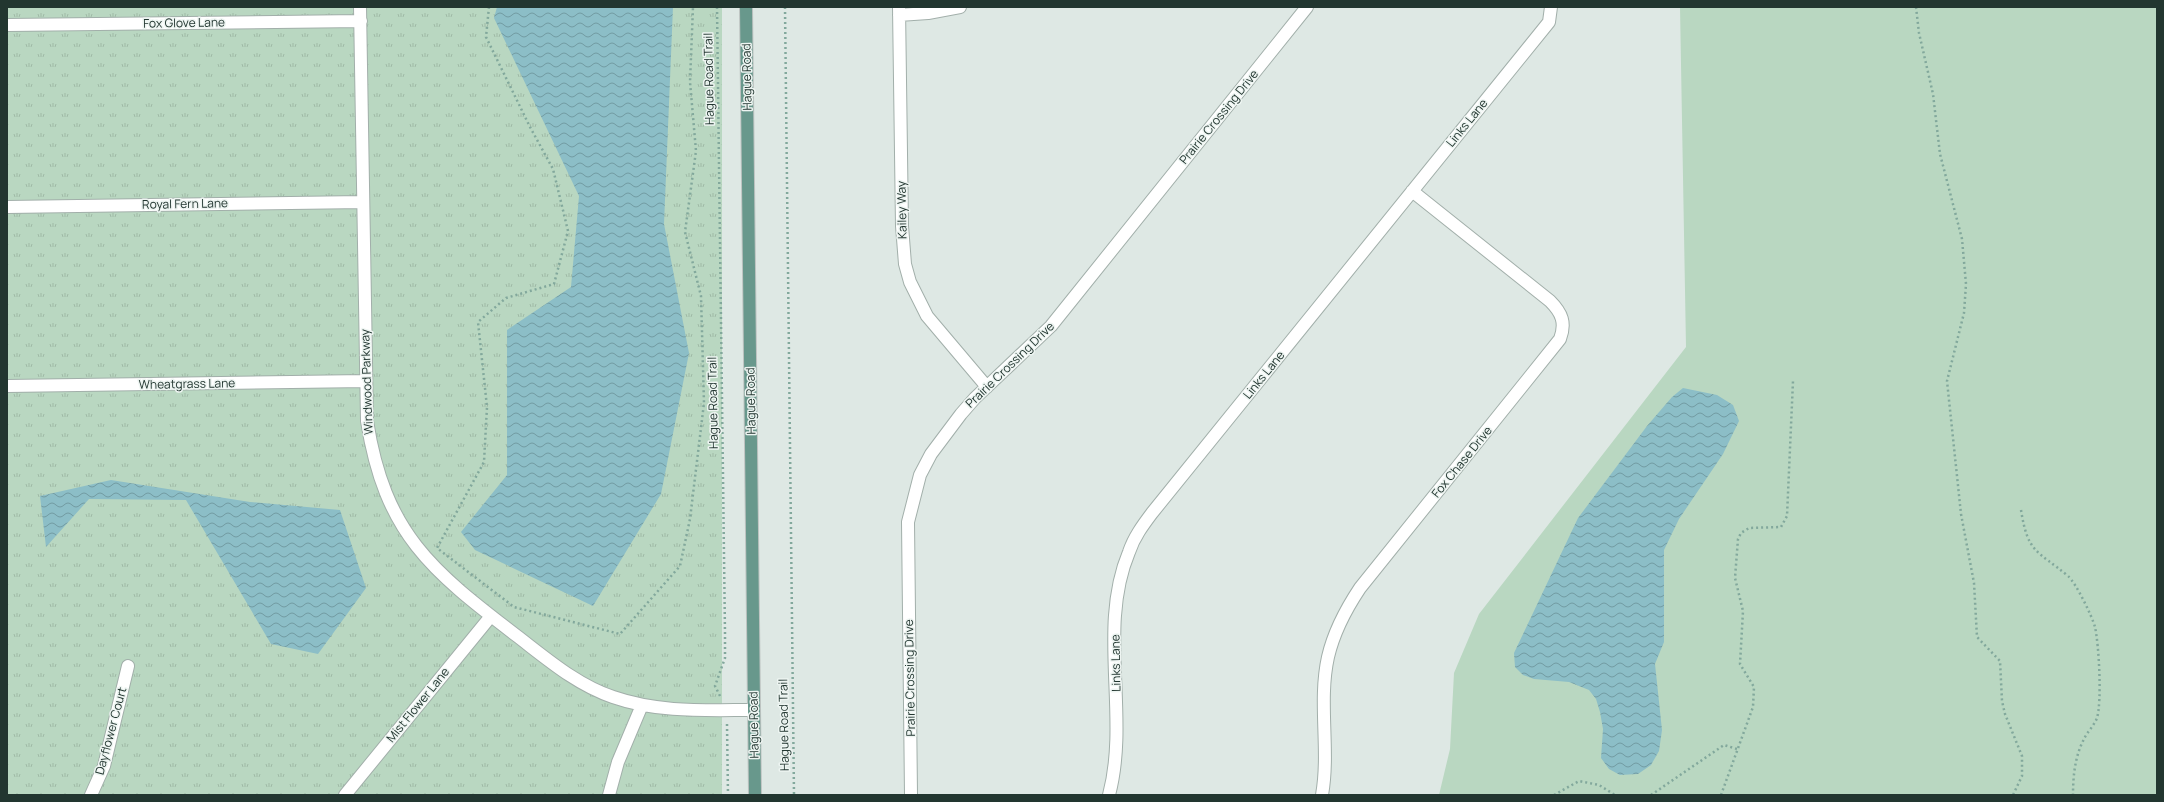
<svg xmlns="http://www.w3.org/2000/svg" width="2164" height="802" font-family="Manrope,sans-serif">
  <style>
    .grass { fill: #b9d7c1 }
    .park { fill: url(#park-tufts) }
    .water { fill: url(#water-waves) }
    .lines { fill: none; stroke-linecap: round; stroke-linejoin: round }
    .minor-casing { stroke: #a2afaa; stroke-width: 14 }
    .major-casing { stroke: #bdc3c1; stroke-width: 14 }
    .path { stroke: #82a89c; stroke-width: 2.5; stroke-dasharray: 2 3; stroke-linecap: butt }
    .minor { stroke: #fff; stroke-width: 12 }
    .major { stroke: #68988c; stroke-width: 12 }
    .labels { text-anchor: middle; stroke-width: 3; stroke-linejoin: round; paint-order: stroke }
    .street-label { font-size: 12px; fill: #223630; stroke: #eef5f2 }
  </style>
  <defs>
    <pattern id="park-tufts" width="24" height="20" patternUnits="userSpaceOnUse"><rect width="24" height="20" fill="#b9d7c1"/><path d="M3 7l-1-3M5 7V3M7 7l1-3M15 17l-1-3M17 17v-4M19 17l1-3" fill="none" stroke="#9fb9a6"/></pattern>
    <pattern id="water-waves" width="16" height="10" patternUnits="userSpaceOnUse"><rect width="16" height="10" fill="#8cbec7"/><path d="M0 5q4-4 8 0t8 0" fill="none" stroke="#729ba2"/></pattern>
  </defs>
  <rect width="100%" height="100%" fill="#dee8e4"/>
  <path class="grass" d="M1680,7H2157V795H1439L1450,749L1454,673L1479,614L1686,347Z"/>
  <path class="park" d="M7,7H722V795H7Z"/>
  <path class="water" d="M497,7H673L664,224L689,353L661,494L593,606L475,550L461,532L507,475V330L571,287L579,196L494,18Z
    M1683,388L1717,395L1733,405L1739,421L1723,454L1679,519L1664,550V642L1655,664L1662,730L1659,751L1651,765L1638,774L1620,775L1609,769L1601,758L1603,729L1600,712L1596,699L1589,690L1569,682L1534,679L1523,675L1515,667L1514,653L1578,518L1647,426L1672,397Z
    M111,480L250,502L340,510L366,588L318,654L271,644L186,500L89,499L46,547L40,496Z"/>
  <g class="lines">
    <defs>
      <path id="minor" d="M360,7L367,421C385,534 431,570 517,636C547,659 577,685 613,697C659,713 706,710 754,710
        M899,7L902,226L905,264L910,282L927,316L987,387
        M899,15L928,13L960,7
        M7,25L361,21
        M7,207L363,202
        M7,386L366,381
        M91,795L104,766L128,666
        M345,795L491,616
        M609,795L618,762L642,705
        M911,795L908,522L920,475L931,454L961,414L975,398L1051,326L1307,7
        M1109,795C1130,716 1097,628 1129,552C1134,537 1143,525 1152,513L1549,22L1551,7
        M1322,795C1330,750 1318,702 1328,657C1334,631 1346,609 1360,588L1560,339C1566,323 1562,313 1550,301L1412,191"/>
      <path id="major" d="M746,7L755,795"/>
    </defs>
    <use href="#minor" class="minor-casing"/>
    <use href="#major" class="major-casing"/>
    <path class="path" d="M489,7L486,37L530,127L553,169L568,231L554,284L506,298L478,322L487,407L484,462L437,548L514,607L620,634L680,566L690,519L704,403L701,296L685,232L696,151L690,82L693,7
      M717,7L725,633V658L715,686L721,698
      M785,7L794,795
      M1916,7L1919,33L1933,94L1940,154L1962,239L1966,284L1964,313L1947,381L1961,514L1974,583L1977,637L2000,661L2002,701L2005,714L2022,756V776L2013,795
      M2021,510C2028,554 2037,550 2068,576C2076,583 2092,616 2095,627C2099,645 2102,701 2097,718C2094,726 2087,732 2084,739C2075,756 2073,776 2073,795
      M727,724L728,795
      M1554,795L1579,781L1599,785L1615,795
      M1651,795L1724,745L1737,749
      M1721,795L1753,707L1754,687L1740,664L1743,611L1735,578L1738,539L1741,533L1749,528L1781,527L1787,516L1793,381"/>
    <use href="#minor" class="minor"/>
    <use href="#major" class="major"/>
  </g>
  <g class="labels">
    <g class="street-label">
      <text transform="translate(184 23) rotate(-1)" y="4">Fox Glove Lane</text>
      <text transform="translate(747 77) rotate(-91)" y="4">Hague Road</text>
      <text transform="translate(709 79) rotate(-91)" y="4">Hague Road Trail</text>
      <text transform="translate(1219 117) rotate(-51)" y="4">Prairie Crossing Drive</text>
      <text transform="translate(1467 123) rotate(-51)" y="4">Links Lane</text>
      <text transform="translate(185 204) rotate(-1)" y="4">Royal Fern Lane</text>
      <text transform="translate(902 210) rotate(-91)" y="4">Kailey Way</text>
      <text transform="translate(1010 365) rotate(-44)" y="4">Prairie Crossing Drive</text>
      <text transform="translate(1264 375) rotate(-51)" y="4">Links Lane</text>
      <text transform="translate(367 382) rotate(-92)" y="4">Windwood Parkway</text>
      <text transform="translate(187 384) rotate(-1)" y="4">Wheatgrass Lane</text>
      <text transform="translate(751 401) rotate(-91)" y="4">Hague Road</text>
      <text transform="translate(713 403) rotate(-91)" y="4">Hague Road Trail</text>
      <text transform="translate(1462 462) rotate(-51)" y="4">Fox Chase Drive</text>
      <text transform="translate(1116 663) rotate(-91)" y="4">Links Lane</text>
      <text transform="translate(910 678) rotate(-91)" y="4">Prairie Crossing Drive</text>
      <text transform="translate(418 705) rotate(-51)" y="4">Mist Flower Lane</text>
      <text transform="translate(754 725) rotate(-91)" y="4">Hague Road</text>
      <text transform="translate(784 725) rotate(-91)" y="4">Hague Road Trail</text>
      <text transform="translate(111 731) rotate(-75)" y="4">Dayflower Court</text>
    </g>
  </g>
  <rect width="2164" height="802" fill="none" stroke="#223630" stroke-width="16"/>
</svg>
